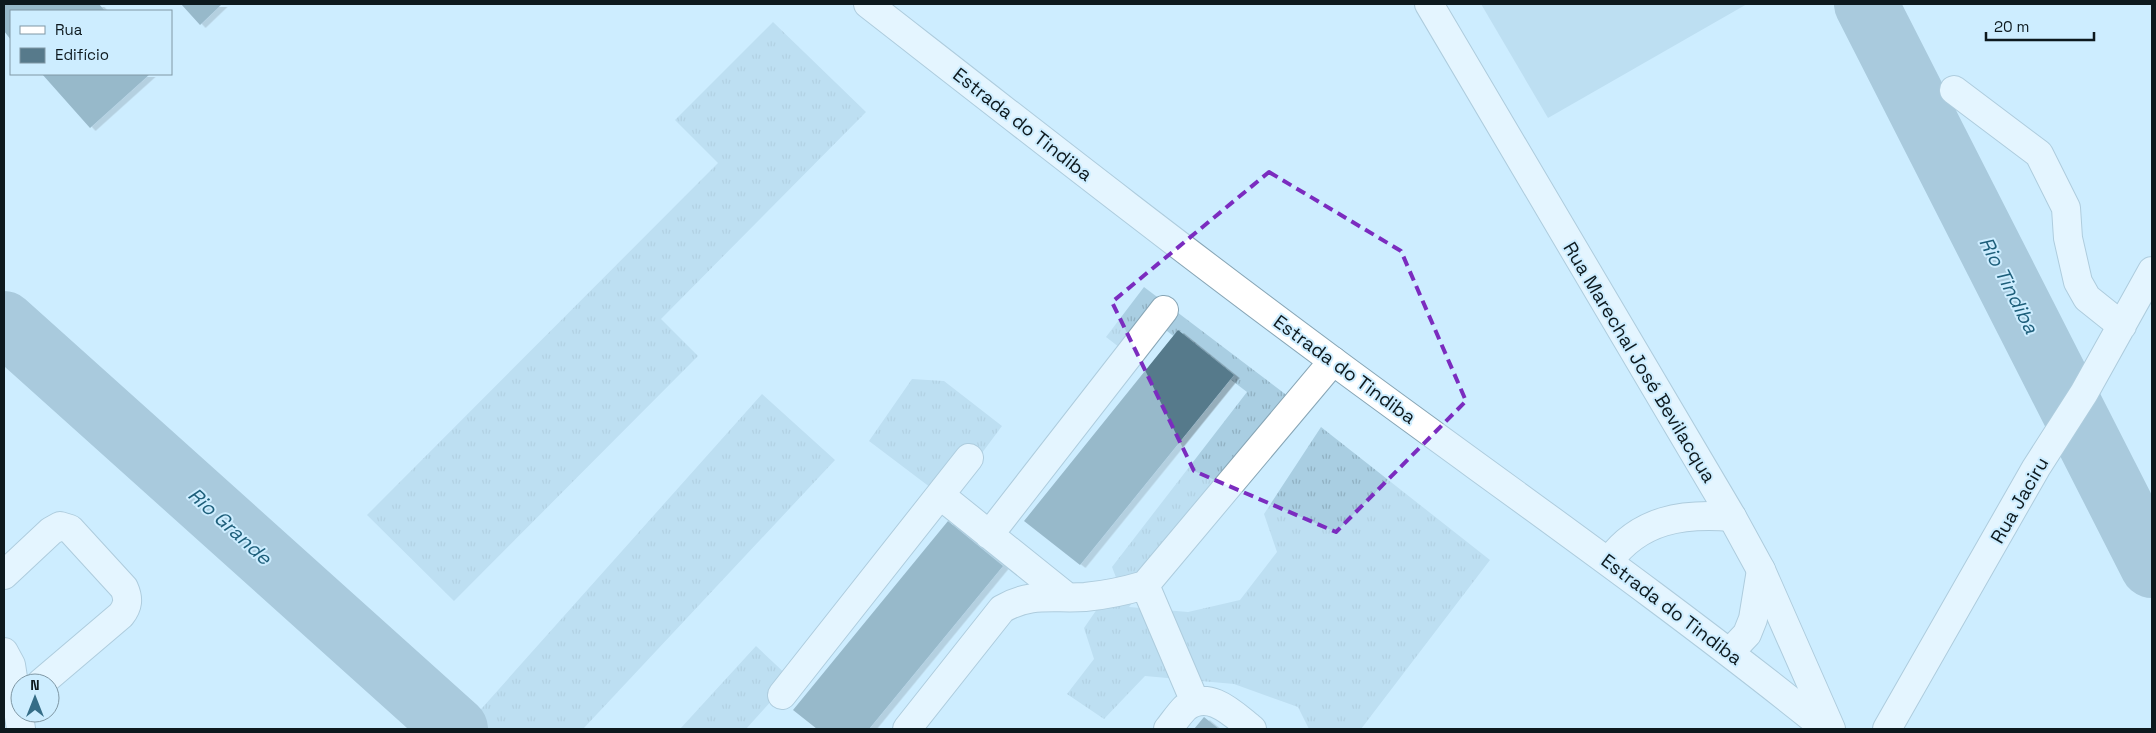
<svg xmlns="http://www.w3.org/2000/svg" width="2156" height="733" font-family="'Space Grotesk',sans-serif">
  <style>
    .grass { fill: url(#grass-tufts) }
    .pitch { fill: #a9cee2 }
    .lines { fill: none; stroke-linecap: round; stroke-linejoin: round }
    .river { stroke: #7ca0b3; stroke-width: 64 }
    .building { fill: #577a8b; filter: url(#shadow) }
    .minor-casing { stroke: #87a5b5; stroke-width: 30 }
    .major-casing { stroke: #87a5b5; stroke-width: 30 }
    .minor { stroke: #fff; stroke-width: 28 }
    .major { stroke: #fff; stroke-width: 28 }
    .marked { fill: none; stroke: #7b2cbf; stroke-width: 4; stroke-dasharray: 10 6; stroke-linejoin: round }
    .labels { text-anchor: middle; stroke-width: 4; stroke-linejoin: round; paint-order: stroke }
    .street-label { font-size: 19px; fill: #0d191e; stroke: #cdedff }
    .water-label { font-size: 20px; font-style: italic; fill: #1d5e7a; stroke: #cdedff }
  </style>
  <defs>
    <pattern id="grass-tufts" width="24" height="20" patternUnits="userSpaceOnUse" patternTransform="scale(1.25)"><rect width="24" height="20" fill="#a9cee2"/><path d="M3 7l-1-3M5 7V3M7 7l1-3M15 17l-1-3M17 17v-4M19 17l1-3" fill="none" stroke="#90b0c1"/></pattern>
    <filter id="shadow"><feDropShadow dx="5.5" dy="3" stdDeviation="0" flood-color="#0004"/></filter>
  </defs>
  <rect width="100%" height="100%" fill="#cdedff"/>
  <path class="grass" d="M773,22L866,112L661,319L698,356L454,601L367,515L718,163L675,120Z
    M1144,287L1293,400L1129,607L1188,612L1240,600L1277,552L1264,514L1321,427L1490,560L1361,729H1309L1298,707L1234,684L1145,676L1104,719L1067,694L1094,659L1084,628L1117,580L1112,567L1247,392L1163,328L1137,361L1106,337Z
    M912,379L944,381L1002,426L947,500L869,441Z
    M762,394L835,460L583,729H484L474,717Z
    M756,646L791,679L746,729H680Z"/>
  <path class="pitch" d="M1481,4H1747L1548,118Z"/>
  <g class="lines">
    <path class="river" d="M1866,4L2152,566
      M4,323L456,729"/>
  </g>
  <path class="building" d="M4,4H99L105,11H11V40L4,31Z
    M181,4H222L200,25Z
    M42,74H150L90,128Z
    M1178,330L1234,375L1080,565L1024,521Z
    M948,521L1003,566L869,729H817L793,710Z
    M1204,717L1219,729H1194Z"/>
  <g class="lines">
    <defs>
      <path id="minor" d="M1429,4L1732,517L1761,570L1831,729
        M1954,90L2039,154L2066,208L2068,238L2078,282L2087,298L2122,326
        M940,495L1067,597
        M989,535L1164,310
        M4,575L51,531L60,526L70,529L124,588C129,599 128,606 121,615L41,683
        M1145,585L1333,361
        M4,652L11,665L21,729
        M782,695L969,458
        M907,729L1002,609C1031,592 1053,599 1085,597C1106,595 1125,591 1145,585L1195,702
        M1168,729C1173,723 1179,714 1185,708C1209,688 1234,715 1252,729
        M1887,729L2036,468L2084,393L2152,271"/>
      <path id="major" d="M868,4C1022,124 1176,245 1333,361C1498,483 1666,600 1826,729
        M1609,561C1640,519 1683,513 1732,517
        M1730,652L1747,634L1753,619L1761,570"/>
    </defs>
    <use href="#minor" class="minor-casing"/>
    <use href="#major" class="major-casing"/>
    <use href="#minor" class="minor"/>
    <use href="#major" class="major"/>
  </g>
  <path d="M0 0H2156V733H0ZM1269,172L1401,251L1466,401L1336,532L1194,471L1112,302Z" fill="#cdedff" fill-opacity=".55" fill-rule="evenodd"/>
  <path class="marked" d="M1269,172L1401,251L1466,401L1336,532L1194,471L1112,302Z"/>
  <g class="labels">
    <g class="street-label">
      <text transform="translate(1023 124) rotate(38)" y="7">Estrada do Tindiba</text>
      <text transform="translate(1640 362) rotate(59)" y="7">Rua Marechal José Bevilacqua</text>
      <text transform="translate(1345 369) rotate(36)" y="7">Estrada do Tindiba</text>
      <text transform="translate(2019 500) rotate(-60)" y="7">Rua Jaciru</text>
      <text transform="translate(1672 609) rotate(37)" y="7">Estrada do Tindiba</text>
    </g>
    <g class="water-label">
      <text transform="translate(2009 285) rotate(63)" y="7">Rio Tindiba</text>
      <text transform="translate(230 526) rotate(42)" y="7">Rio Grande</text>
    </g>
  </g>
  <rect width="2156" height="733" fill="none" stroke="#0d191e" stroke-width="10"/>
  <rect x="10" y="10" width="162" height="65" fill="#cdedff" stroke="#8098a5"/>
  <rect x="20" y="26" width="25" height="8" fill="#ffffff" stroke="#8098a5"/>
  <text x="55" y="35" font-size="15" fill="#0d191e">Rua</text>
  <rect x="20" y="48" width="25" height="15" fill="#577a8b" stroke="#8098a5"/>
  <text x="55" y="60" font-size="15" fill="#0d191e">Edifício</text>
  <g transform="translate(35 698)"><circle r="24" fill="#cdedff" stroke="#8098a5"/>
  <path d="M0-4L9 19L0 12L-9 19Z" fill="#356d87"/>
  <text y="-8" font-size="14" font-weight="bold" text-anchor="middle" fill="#0d191e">N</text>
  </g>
  <path d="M1986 32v8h108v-8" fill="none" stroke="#0d191e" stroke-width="2.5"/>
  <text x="1994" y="32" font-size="15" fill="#0d191e" stroke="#cdedff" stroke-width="4" paint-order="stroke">20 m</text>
</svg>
